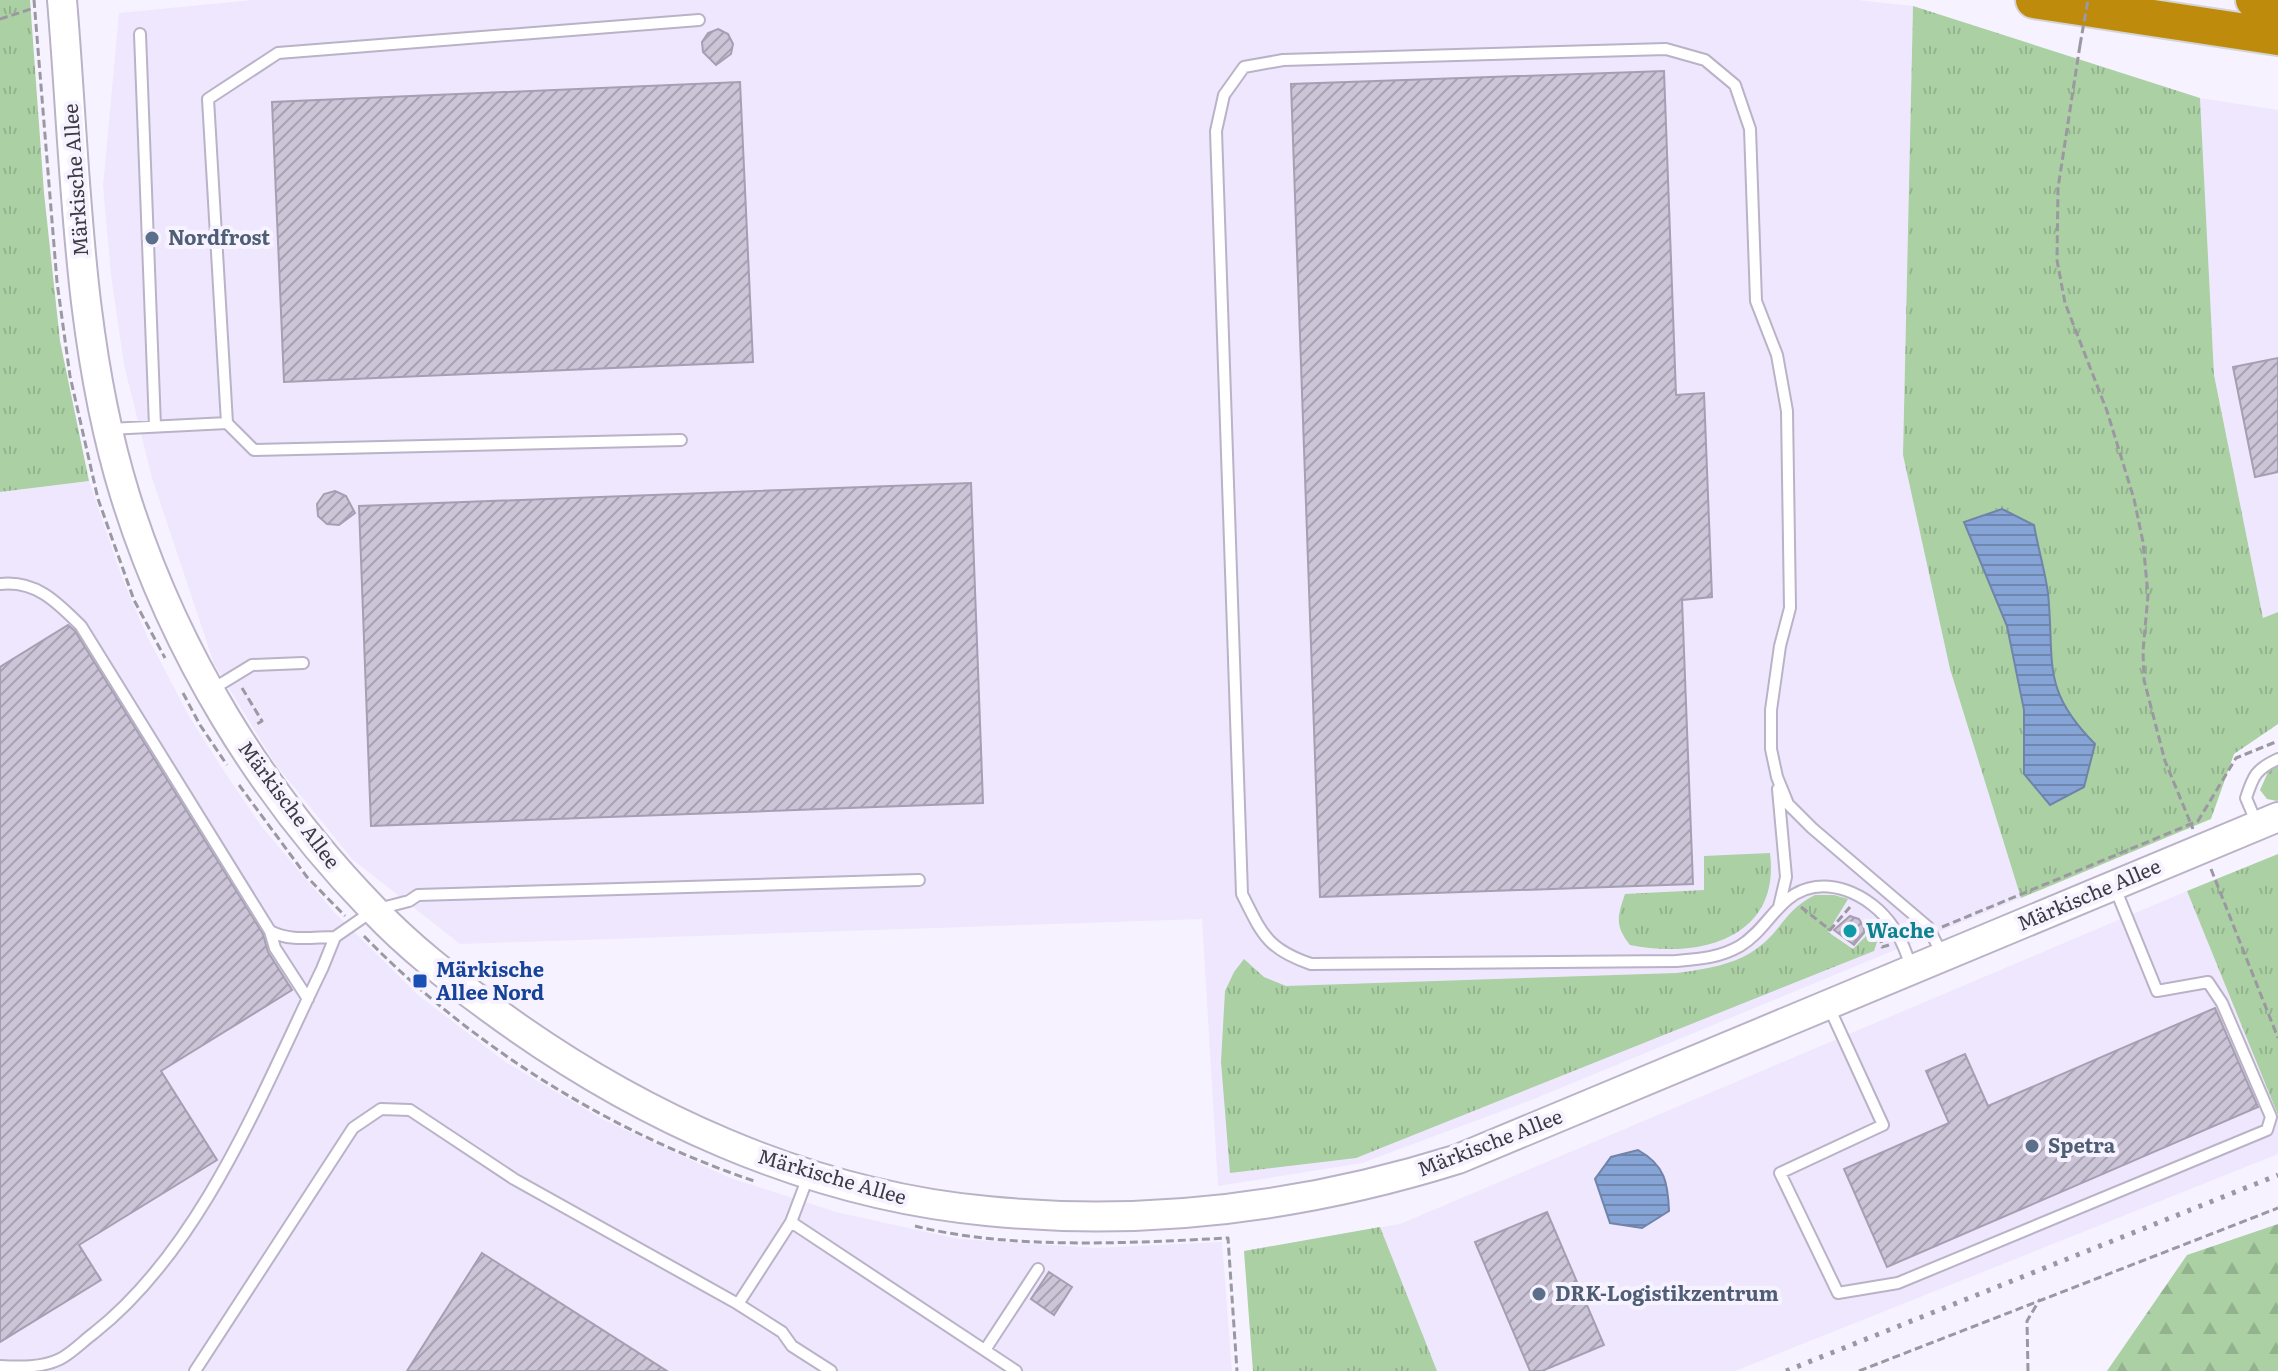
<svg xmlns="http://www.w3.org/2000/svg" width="2278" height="1371" font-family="Literata,serif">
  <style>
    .built { fill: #efe7fd }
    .grass { fill: url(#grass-tufts); fill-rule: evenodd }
    .forest { fill: url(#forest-firs) }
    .water { fill: url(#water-rules); stroke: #7084aa; stroke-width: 2 }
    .building { fill: url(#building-hatch); stroke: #a69fb2; stroke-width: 2 }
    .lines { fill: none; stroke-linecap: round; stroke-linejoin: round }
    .lane-casing { stroke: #bab2c6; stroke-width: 14 }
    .secondary-casing { stroke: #bab2c6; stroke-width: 32 }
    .highway-casing { stroke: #d4d4d5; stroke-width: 40 }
    .path { stroke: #9c98a2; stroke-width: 3; stroke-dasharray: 8 4; stroke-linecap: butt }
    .lane { stroke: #fff; stroke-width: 10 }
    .secondary { stroke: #fff; stroke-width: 28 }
    .highway { stroke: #be8b0c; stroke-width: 36 }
    .rail { stroke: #9c98a3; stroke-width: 5; stroke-dasharray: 4 8; stroke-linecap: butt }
    .path-bridge { stroke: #9c98a2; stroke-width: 3; stroke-dasharray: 8 4; stroke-linecap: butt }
    .service-dot { fill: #5c6f8a; stroke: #f7f2ff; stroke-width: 3 }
    .culture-dot { fill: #0f9aa8; stroke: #f7f2ff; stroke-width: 3 }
    .transit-dot { fill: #1a4fb4; stroke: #f7f2ff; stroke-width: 3 }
    .labels { text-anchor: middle; stroke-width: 8; stroke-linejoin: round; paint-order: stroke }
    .street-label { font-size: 20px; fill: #3d3a42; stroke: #f7f2ff }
    .service-label { font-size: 20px; font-weight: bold; fill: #4e5e75; stroke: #f7f2ff; text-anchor: start }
    .culture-label { font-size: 20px; font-weight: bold; fill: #0d838f; stroke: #f7f2ff; text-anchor: start }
    .transit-label { font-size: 20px; font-weight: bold; fill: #164399; stroke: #f7f2ff; text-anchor: start }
  </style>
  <defs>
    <pattern id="grass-tufts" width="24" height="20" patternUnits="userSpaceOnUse" patternTransform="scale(2)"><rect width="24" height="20" fill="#aad0a3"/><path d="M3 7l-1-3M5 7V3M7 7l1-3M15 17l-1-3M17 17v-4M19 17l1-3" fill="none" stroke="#93b38e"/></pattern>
    <pattern id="forest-firs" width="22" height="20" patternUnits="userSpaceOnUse" patternTransform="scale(2)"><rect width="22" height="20" fill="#aad0a3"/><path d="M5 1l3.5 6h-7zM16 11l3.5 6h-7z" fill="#93b38e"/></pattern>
    <pattern id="water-rules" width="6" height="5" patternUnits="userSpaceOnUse" patternTransform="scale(2)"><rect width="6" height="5" fill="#86a4d6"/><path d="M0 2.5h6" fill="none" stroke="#6f87af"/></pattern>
    <pattern id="building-hatch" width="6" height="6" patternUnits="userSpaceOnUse" patternTransform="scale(2)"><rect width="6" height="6" fill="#ccc5d8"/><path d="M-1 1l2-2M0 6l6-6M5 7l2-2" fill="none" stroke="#a7a1b1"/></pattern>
  </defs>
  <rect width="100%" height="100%" fill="#f7f2ff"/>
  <path class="built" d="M253,0H1857L1913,6L1903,455L1950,669L2021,898L1529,1101L1362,1163L1218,1186L1202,919L460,944L352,859L276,765L214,664L152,478L124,365L111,275L103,186L119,13Z
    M2200,98L2278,110V612L2263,618L2214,375Z
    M89,481L123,580L147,636L190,718L224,771L262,827L334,912L418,995L507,1063L602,1119L728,1177L836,1212L959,1239L1097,1248L1222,1242L1232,1371H0V492Z
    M2187,891L2278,1115V1154L1735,1371H1253L1244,1251L1400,1224Z"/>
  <path class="grass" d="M0,0H30L44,193L60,341L89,481L0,492Z
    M1913,6L2200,98L2214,375L2263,618L2278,612V724L2234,754L2211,819L2021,898L1950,669L1903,455ZM1964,522L2050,655L2056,691L2077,726L2024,774V710L2007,626Z
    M2278,766V800L2277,801L2267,799L2260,790L2268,772Z
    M1770,853C1781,939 1698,959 1630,945C1615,926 1617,917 1625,894L1704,890V856Z
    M2278,854V1115L2187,891Z
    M1815,895H1834L1848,899L1828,932L1853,949L1875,927L1878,939L1874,951L1356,1158L1230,1173L1221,1062L1225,991L1234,972L1244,959L1264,977L1286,986L1677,973C1705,969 1737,965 1760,946C1783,928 1785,910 1815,895Z
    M1380,1227L1437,1371H1253L1244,1251Z"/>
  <path class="forest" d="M2278,1224V1371H2107L2187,1255Z"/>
  <path class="water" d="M2002,509L2034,525C2038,548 2045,571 2048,593C2055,662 2040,689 2095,744L2084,787L2050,805L2024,774V710L2007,626L1964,522Z
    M1638,1150C1665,1165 1668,1183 1669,1211L1642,1228L1610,1223L1595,1179L1611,1157Z"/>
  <path class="building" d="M718,29L728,34L733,44L731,54L716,65L703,52L702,42L708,33Z
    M1664,71L1676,395L1704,393L1712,597L1682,600L1693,884L1320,897L1291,84Z
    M740,82L753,362L284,382L272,102Z
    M2278,358V472L2255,477L2233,367Z
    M971,483L983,803L371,826L359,506Z
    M335,491L346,496L355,513L339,525L327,524L318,516L317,504L324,494Z
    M68,625L75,631L263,934L268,952L292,990L161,1071L217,1160L79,1245L101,1280L0,1342V667Z
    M1850,916L1859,919L1864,928V933L1854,945L1834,930Z
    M2215,1008L2258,1107L1887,1267L1844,1169L1949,1123L1926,1071L1965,1054L1988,1106Z
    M1547,1212L1604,1345L1542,1371H1530L1475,1242Z
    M482,1253L667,1371H407Z
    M1049,1272L1072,1287L1054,1315L1031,1299Z"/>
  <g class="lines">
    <defs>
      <path id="lane" d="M140,34L155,426
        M227,423L254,450L681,440
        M109,429L227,423L208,99L278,53L699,20
        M0,584C36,580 57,602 81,626L270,931C290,942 313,937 335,937
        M211,690L252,665L303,663
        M1778,789L1786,877L1779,907
        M2257,824L2246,798C2253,776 2256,769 2278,759
        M270,931L275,948L308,999
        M1911,966C1906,953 1902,939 1893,927C1871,894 1823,871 1788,899C1770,914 1760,934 1740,946C1719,958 1699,959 1675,961L1311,964C1267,949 1262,934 1242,894L1216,131L1224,95L1244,67L1283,60L1666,49L1705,60L1735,85L1750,129L1756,301L1777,355L1787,411L1790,608L1780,646L1771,710V749L1777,777L1788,804L1812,828L1928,927L1943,956
        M1828,1005L1883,1125L1780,1173L1838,1293L1898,1283L2267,1130L2271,1117L2222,1003L2208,982L2157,991L2115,888
        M808,1177L791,1222L1016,1371
        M738,1304L782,1332L792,1346L831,1371
        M985,1350L1038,1269
        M0,1366C19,1367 42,1368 60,1359C72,1353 83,1341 94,1333C203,1247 262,1092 322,969L335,937L374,910L409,901L418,895L919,880
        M195,1371L353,1128L381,1109L410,1110L514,1179L738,1304L791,1222"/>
      <path id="secondary" d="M62,0C76,164 76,336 125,495C173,650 261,794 374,910C409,947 449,978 490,1008C635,1115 806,1194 987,1211C1147,1227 1305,1207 1458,1159L2278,817"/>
      <path id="highway" d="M2034,0L2278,37
        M2254,0L2278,4"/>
    </defs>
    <use href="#lane" class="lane-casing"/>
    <use href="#secondary" class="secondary-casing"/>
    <use href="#highway" class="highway-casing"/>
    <path class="path" d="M34,0L57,282L70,376L98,499L134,600L165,658
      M0,19L34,8
      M2080,45L2058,188L2057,260L2065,303L2107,411L2134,499L2143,542L2148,595L2143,651L2144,680L2165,761L2193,829
      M242,688L262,721L257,724
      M183,693L200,725L227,765
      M239,785L307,877L345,916
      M2211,869L2278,1038
      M1801,907L1830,930L1850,907
      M1942,927L2198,821L2236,758L2278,741
      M1880,935L1882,947L1889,945
      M364,936C472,1047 611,1133 757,1182
      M915,1226C1011,1250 1130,1243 1228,1238L1237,1371
      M1859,1371L2278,1208
      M2028,1371L2027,1321L2040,1299"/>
    <use href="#lane" class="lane"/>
    <use href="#secondary" class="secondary"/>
    <use href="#highway" class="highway"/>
    <path class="rail" d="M1786,1371L2278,1175"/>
    <path class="path-bridge" d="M2080,45L2088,0"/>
  </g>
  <g class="service-dot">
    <circle cx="152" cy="238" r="8"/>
    <circle cx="2032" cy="1146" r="8"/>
    <circle cx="1539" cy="1294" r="8"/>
  </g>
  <circle class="culture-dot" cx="1850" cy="931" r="8"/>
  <rect class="transit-dot" x="412" y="973" width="16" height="16" rx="4"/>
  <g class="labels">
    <g class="street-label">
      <text transform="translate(76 180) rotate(-94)" y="7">Märkische Allee</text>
      <text transform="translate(289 805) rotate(53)" y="7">Märkische Allee</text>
      <text transform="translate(2089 895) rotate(-23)" y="7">Märkische Allee</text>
      <text transform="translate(1490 1143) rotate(-21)" y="7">Märkische Allee</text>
      <text transform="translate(832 1177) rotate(16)" y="7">Märkische Allee</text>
    </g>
    <g class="service-label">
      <text x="168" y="245">Nordfrost</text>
      <text x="2048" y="1153">Spetra</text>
      <text x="1555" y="1301">DRK-Logistikzentrum</text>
    </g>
    <g class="culture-label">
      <text x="1866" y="938">Wache</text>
    </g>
    <g class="transit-label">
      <text x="436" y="977">Märkische<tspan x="436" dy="23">Allee Nord</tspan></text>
    </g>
  </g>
</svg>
